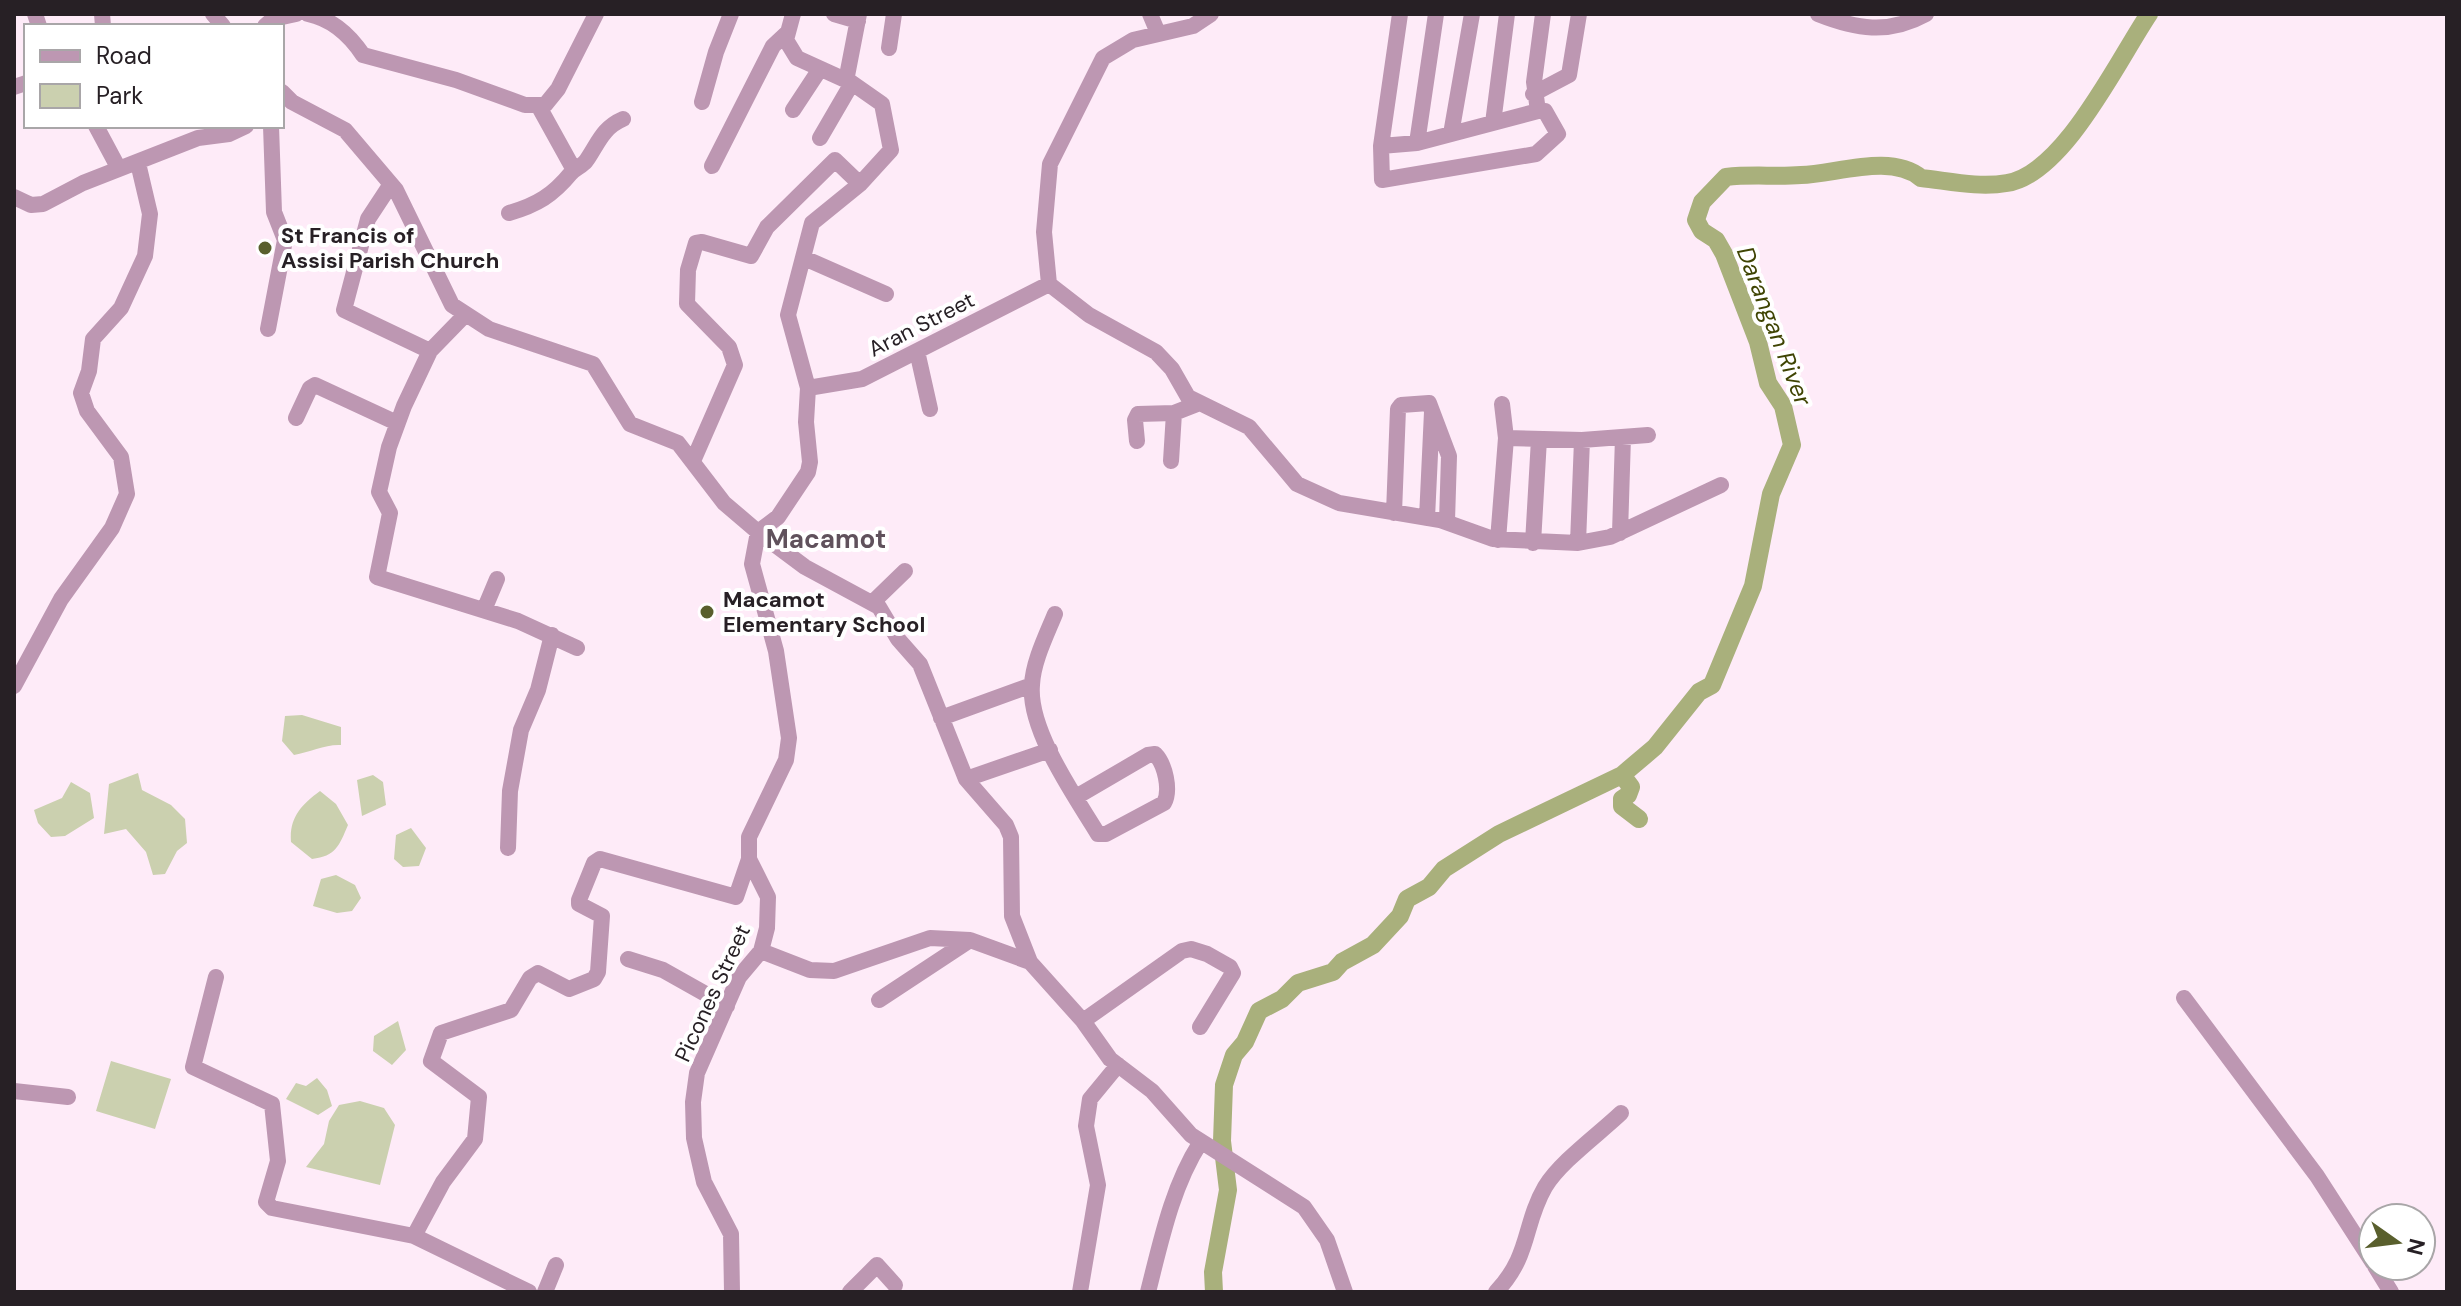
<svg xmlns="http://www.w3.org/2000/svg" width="2461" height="1306" font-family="'DM Sans',sans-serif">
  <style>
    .green { fill: #cbd0af }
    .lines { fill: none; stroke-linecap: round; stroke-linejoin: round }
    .river { stroke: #a9b07c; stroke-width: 18 }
    .minor { stroke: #bd97b2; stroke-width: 16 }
    .poi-dot { fill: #595f2d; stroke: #fff; stroke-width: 3 }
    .labels { text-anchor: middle; stroke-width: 8; stroke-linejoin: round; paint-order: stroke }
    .poi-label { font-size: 22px; font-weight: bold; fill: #272025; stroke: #fff; text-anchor: start }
    .street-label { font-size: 22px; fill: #272025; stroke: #fff }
    .water-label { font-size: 24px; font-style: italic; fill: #3f4403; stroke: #fff }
    .quarter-label { font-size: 26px; font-weight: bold; fill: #60515c; stroke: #fff }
  </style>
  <rect width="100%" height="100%" fill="#feebf8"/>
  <path class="green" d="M302,715L341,727V745C326,744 310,752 294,755L282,741L285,716Z
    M138,773L142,790L171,805L185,819L187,843L177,851L165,874L153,875L146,852L126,829L104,834L109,784Z
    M373,775L383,782L386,805L362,816L357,780Z
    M71,782L90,793L94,818L65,836L51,837L38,823L34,810L62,798Z
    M320,791L336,804L348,825C339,846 336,856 312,859L291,842C289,818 301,805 320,791Z
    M411,828L426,848L419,866L403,867L394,859L396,835Z
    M336,875L355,885L361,898L352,911L337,913L313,906L321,879Z
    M398,1021L406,1050L392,1065L373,1051L374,1036Z
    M111,1061L171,1079L155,1129L96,1111Z
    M317,1078L327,1090L332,1106L318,1115L286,1099L296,1083L306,1086Z
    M360,1101L384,1108L395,1125L380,1185L306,1167L324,1144L329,1121L339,1105Z"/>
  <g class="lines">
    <path class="river" d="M1639,819L1622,806V799L1628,795L1631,787L1622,775L1655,747L1699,692L1712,685L1753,586L1771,494L1792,445L1783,406L1768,383L1758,342L1724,254L1716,240L1702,231L1696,220L1702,202L1726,177C1751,174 1776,177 1801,175C1836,174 1891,153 1921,178C1949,181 1979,188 2007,183C2064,174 2118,60 2149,14
      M1214,1292L1213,1272L1228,1190L1222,1141L1224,1085L1234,1055L1245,1042L1259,1011L1282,999L1298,983L1333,972L1342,962L1373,945L1400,916L1407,899L1429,887L1444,869L1499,834L1622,775"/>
    <path class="minor" d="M35,14L39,26
      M102,14L103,26
      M213,14L223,26
      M308,14C332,19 349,34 363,55L456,80L525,105H545L558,89L596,14
      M834,14L858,21
      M1150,14L1158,33
      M1400,14L1381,146L1382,180L1536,154L1558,134L1545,111H1538
      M1818,14C1856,29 1888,35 1926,14
      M265,26L273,19L296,14
      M889,48L894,14
      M846,81L859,14
      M14,87L26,83
      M282,92L292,102L345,130L396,190L452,305L489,329L593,364L630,424L678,443L724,503L758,532L805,567L879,607L898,639L920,664L966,779L1006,825L1011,837L1012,916L1030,962L1083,1021L1110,1059L1152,1091L1191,1135L1304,1207L1327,1240L1345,1292
      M1533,94L1569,75L1579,14
      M702,102L716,52L731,14
      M538,105L574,170
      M793,110L820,69
      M1493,123L1507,14
      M96,126L119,169
      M1451,134L1472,14
      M820,138L852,83
      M1417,143L1436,14
      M1381,146L1417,143L1538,111L1534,82L1543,14
      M712,166L773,46L788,32
      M391,184L368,219L344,310L430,351L404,406L389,447L379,492L390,513L377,577L518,621L577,648
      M14,197L31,205L43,204L83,183L198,138L229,134L246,126
      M509,213C537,205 553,195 571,173C576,168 582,166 586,161C598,144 602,128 623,119
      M804,258L886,294
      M1049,284L1089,315L1156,352L1172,369L1188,397L1249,427L1297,484L1339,503L1440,520L1493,539L1578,543L1610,537L1721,485
      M1049,284L1044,232L1050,164L1103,58L1133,40L1193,26L1211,14
      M268,329L285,240L274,212L271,126
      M430,351L466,314
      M917,351L930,409
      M808,388L862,379L1049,284
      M296,418L310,388L315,385L397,423
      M1506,438L1582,440L1648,435
      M1137,441L1135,420L1138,414L1174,413L1197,404
      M693,461L735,365L729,347L687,304L688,270L696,243L702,242L751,256L767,227L835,160L860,184
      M1171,461L1174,413
      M1394,513L1398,409L1401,405L1429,403L1449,456L1447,521
      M1427,518L1432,412
      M758,532L778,517L808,472L810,462L806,422L808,388L788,315L812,223L860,184L891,150L882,104L852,83L797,58L786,40L793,14
      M1620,533L1623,437
      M1498,540L1506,438L1502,404
      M1533,543L1539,439
      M1578,543L1582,440
      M873,602L905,571
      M484,610L497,579
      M1055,614C1046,636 1033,662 1032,685C1028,730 1075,796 1098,834H1106L1164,803C1171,790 1165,764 1155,754L1148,755L1076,797
      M14,686L61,599L112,528L127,494L121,457L87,411L81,393L89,371L93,339L121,308L145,256L150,214L138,163
      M941,718L1032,685
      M966,779L1050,750
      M508,848L510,791L521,730L538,690L552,635
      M761,951L810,970L834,971L930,938L970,940L1030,962
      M628,959L663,970L727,1006
      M216,977L193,1067L272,1104L278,1161L266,1202L272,1208L414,1236L529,1292
      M2184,998L2317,1176L2373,1263
      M879,1000L970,940
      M1083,1021L1182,951L1191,949L1207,954L1230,967L1233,973L1200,1027
      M14,1091L68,1097
      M414,1236L443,1182L475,1139L479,1097L431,1061L441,1033L511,1010L530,978L538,973L569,989L594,979L598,972L602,916L579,904V900L594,863L600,859L736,897L749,859
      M2375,1266L2391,1292
      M545,1292L556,1265
      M732,1292L731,1234L704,1182L694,1138L693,1102L697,1073L739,977L761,951L767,928L768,897L749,859V837L786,760L789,738L776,651L752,564L758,532
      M850,1292L877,1265L895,1285
      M1080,1292L1098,1185L1086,1126L1090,1099L1118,1065
      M1148,1292C1161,1241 1172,1187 1200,1143
      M1496,1292C1531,1255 1523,1225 1545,1187C1560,1162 1599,1134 1621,1113"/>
  </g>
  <g class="poi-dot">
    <circle cx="265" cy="248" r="8"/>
    <circle cx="707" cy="612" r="8"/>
  </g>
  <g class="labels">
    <g class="poi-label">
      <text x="281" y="243">St Francis of<tspan x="281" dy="25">Assisi Parish Church</tspan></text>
      <text x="723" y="607">Macamot<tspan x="723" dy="25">Elementary School</tspan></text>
    </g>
    <g class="street-label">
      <text transform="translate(921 324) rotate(-27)" y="8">Aran Street</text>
      <text transform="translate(712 993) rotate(-65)" y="8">Picones Street</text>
    </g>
    <g class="water-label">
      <text transform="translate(1774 326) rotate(69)" y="8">Darangan River</text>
    </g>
    <g class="quarter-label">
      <text x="826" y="548">Macamot</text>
    </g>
  </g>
  <rect width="2461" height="1306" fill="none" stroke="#272025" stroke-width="32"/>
  <rect x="24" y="24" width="260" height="104" fill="#ffffff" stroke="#a9a6a8" stroke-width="2"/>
  <rect x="40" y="50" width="40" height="12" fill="#bd97b2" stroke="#a9a6a8" stroke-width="2"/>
  <text x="96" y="64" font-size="24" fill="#272025">Road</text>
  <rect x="40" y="84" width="40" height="24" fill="#cbd0af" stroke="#a9a6a8" stroke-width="2"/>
  <text x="96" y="104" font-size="24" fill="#272025">Park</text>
  <g transform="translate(2397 1242) rotate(104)"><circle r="38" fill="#ffffff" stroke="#a9a6a8" stroke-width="2"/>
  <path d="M0-6L14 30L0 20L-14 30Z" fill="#595f2d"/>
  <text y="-12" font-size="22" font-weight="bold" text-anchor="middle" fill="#272025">N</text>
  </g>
</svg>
